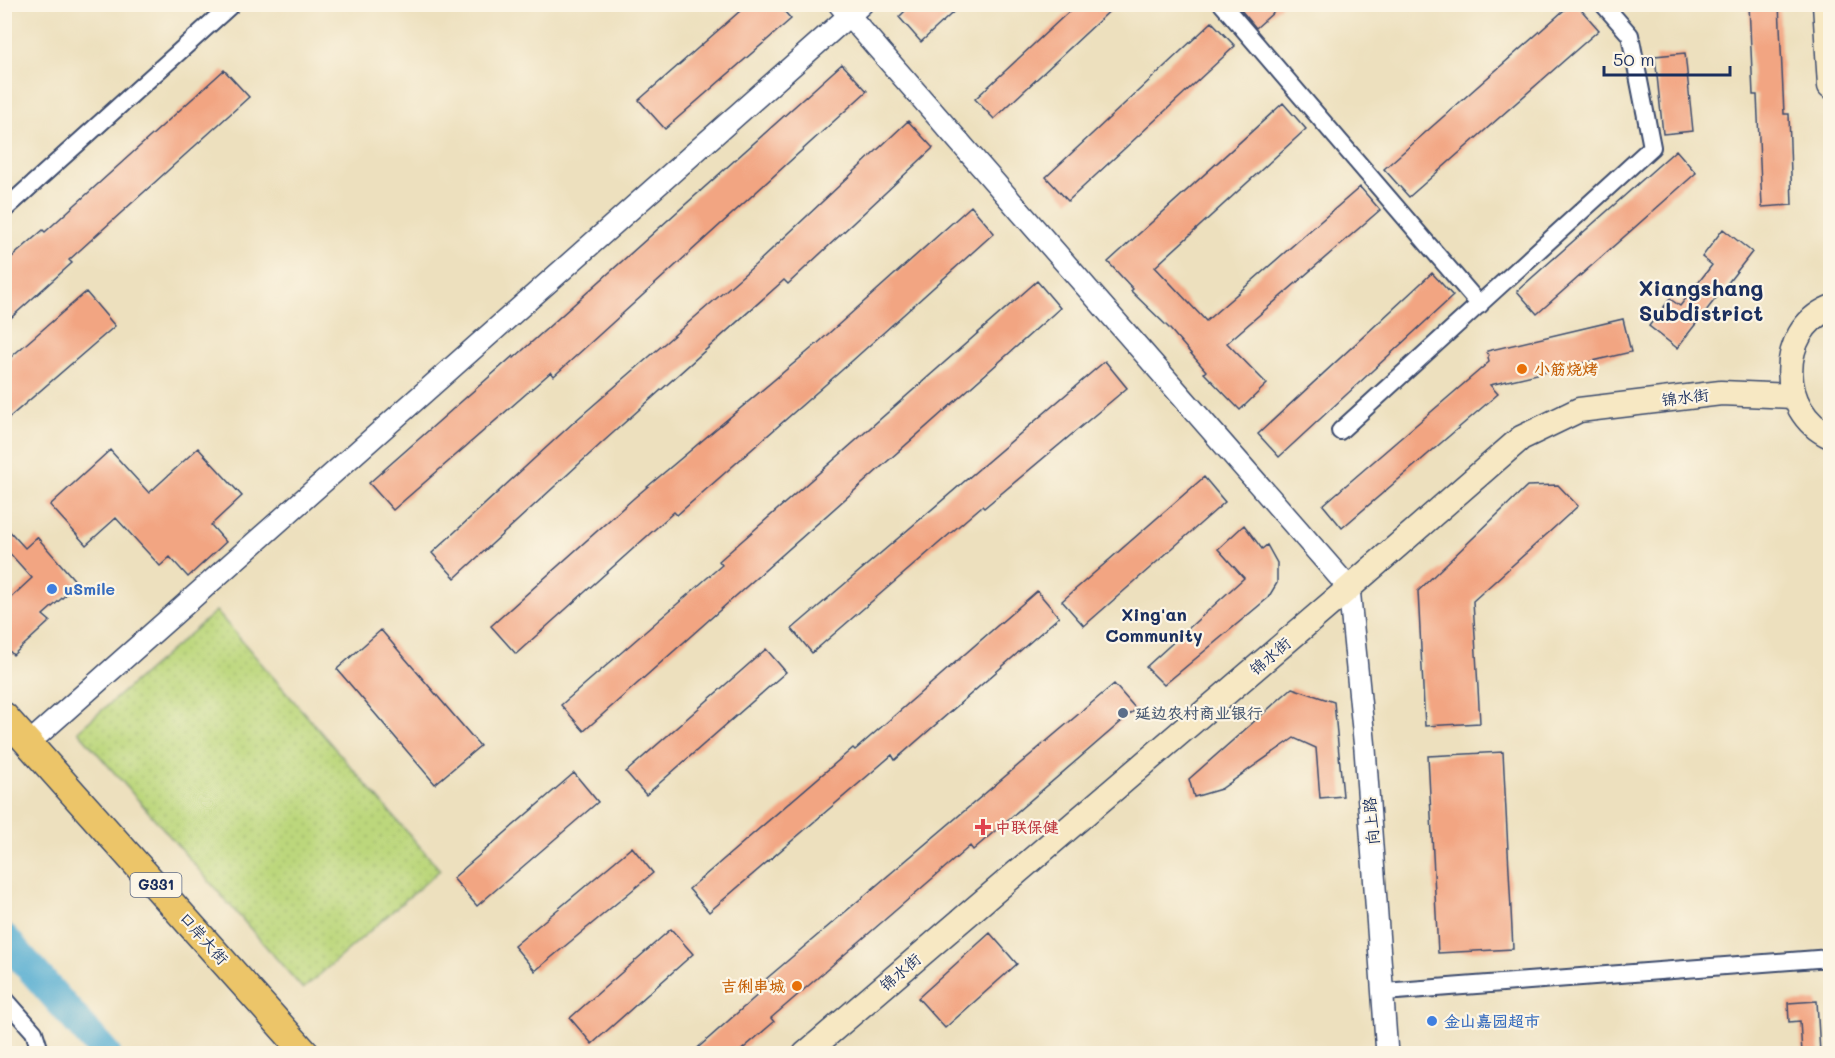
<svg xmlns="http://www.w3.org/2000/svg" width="1835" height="1058" font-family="Mali,'LXGW WenKai TC',sans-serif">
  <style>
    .park { fill: url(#park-dots); stroke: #6c836d; stroke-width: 1.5 }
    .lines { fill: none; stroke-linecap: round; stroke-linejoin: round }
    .river { stroke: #55add2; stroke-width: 30 }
    .building { fill: #f2a582 }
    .minor-casing { stroke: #3a4a6c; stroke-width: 20 }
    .tertiary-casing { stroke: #3a4a6c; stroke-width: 24 }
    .secondary-casing { stroke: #3a4a6c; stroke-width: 27 }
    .trunk-casing { stroke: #3a4a6c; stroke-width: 30 }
    .minor { stroke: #fff; stroke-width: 16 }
    .tertiary { stroke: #fff; stroke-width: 21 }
    .secondary { stroke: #f7e8c3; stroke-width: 24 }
    .trunk { stroke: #ecc569; stroke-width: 27 }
    .food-dot { fill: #e8710a; stroke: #fcf5e5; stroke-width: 2 }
    .shop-dot { fill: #3f7fe0; stroke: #fcf5e5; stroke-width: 2 }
    .service-dot { fill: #5c6f8a; stroke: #fcf5e5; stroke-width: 2 }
    .health-dot { fill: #e0444e; stroke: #fcf5e5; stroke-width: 2 }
    .labels { text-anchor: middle; stroke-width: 4.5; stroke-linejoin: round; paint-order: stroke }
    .shield { fill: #fcf5e5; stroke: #5e6a86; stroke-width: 1.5 }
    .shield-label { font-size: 15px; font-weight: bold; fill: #1b2f5e }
    .food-label { font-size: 16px; font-weight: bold; fill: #c56008; stroke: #fcf5e5; text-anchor: start }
    .street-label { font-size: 16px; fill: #1b2f5e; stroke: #fcf5e5 }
    .shop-label { font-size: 16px; font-weight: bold; fill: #366cbe; stroke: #fcf5e5; text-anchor: start }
    .service-label { font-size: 16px; font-weight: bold; fill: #4e5e75; stroke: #fcf5e5; text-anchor: start }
    .health-label { font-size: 16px; font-weight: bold; fill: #be3a42; stroke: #fcf5e5; text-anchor: start }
    .neighbourhood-label { font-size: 18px; font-weight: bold; fill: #1b2f5e; stroke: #fcf5e5 }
    .district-label { font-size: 22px; font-weight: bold; fill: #1b2f5e; stroke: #fcf5e5 }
  </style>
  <defs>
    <pattern id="park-dots" width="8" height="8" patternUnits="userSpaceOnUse" patternTransform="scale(1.5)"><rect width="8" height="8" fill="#bcd77c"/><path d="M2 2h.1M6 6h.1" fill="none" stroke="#a1b96e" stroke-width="1.8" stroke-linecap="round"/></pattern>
  </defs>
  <rect width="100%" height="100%" fill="#fcf5e5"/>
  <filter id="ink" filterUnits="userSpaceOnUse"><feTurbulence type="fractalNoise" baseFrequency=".0167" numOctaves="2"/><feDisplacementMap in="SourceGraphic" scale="12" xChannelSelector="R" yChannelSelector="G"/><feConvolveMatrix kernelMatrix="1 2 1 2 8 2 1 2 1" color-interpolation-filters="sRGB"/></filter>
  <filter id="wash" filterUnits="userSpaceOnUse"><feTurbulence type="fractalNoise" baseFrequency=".008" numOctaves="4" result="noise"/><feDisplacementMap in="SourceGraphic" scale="24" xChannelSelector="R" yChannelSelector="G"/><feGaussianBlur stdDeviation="1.35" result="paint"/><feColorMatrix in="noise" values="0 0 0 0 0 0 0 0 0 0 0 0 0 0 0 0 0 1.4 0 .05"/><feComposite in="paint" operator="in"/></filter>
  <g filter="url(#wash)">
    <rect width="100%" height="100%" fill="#ede0be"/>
    <path class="park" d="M216,611L440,870L303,989L78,731Z"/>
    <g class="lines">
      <path class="river" d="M4,938L106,1054"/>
    </g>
    <g id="blocks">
      <path class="building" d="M748,4H778L791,19L665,129L639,100Z
        M912,4H962L921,42L899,17Z
        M1077,4H1117L994,119L975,99Z
        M1236,4H1283L1256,28Z
        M1571,4H1576L1599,30L1409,197L1384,169Z
        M1749,4H1779L1784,114H1789L1792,205L1762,207L1757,95H1753Z
        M1212,22L1235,46L1068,201L1046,177Z
        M1685,53L1693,131L1663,134L1655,56Z
        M842,64L867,91L554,376L551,372L393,510L369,483L513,356L514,358Z
        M224,70L249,97L69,260L72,263L4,324V264L43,230L45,232Z
        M1283,103L1306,129L1155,267L1206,321L1360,187L1380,210L1227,343L1267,384L1240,410L1204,373L1206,371L1169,328L1131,291L1133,289L1108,262Z
        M908,121L933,148L788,284L784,280L604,441L455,578L432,553L574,422L755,265Z
        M1676,150L1696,173L1537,314L1517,291Z
        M971,206L994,233L842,370L677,515L674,512L516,654L491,626L634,498L818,343Z
        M1723,229L1752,252L1677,348L1649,326L1670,299L1680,306L1712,265L1702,257Z
        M1432,273L1453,296L1279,457L1258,434Z
        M1037,281L1060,308L584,731L561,705L722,565L719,561Z
        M86,292L115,326L4,422V363Z
        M1623,319L1631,352L1490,385L1498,394L1342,528L1323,505L1489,362L1487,351Z
        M1105,361L1127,388L984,508L982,506L812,653L792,629Z
        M198,448L242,496L211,525L226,542L188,577L170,557L160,566L116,518L86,545L50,505L110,450L149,493Z
        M1204,477L1225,502L1084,626L1062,601Z
        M1558,485L1578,506L1473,601L1480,723L1425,726L1418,591L1527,486Z
        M4,525L25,548L37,537L78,584L43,615L50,621L13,655L4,645V604L32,578L4,547Z
        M1244,525L1262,549L1267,545L1277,563V583L1268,598L1164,685L1146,667L1244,578L1218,549Z
        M1037,591L1059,617L895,760L892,755L709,912L689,889L853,748L855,750Z
        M381,630L480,746L435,784L337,669Z
        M766,649L786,672L646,795L626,772Z
        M1114,684L1136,709L973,850L970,846L771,1018L774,1022L738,1053H692L770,984L766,979Z
        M1292,688L1334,702L1343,796L1320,798L1316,748L1294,738L1221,789L1194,797L1189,779Z
        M1503,752L1513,949L1438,953L1428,756Z
        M574,773L598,802L477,906L453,878Z
        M632,847L653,873L535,971L514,946Z
        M671,929L693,954L592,1044L570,1018Z
        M990,933L1017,964L945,1028L918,998Z
        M1817,1001L1820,1053H1802L1800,1021L1789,1022L1788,1003Z"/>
    </g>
  </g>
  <g filter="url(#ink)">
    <use href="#blocks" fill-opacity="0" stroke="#3a4a6c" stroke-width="1.5"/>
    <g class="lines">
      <defs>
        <path id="minor" d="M1222,4L1480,305
          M4,210L232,4
          M1340,431L1652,147L1630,35L1603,4
          M1384,992L1830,958
          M4,998L34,1032L41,1054"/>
        <path id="tertiary" d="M839,4L1349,588L1365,749L1387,1054
          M29,743L862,4"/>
        <path id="secondary" d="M1825,4L1830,86
          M1830,308C1776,331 1778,412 1830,436
          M805,1054L1349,588L1521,438L1579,410L1721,393L1793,396"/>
        <path id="trunk" d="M4,716L306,1054"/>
      </defs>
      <use href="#minor" class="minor-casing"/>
      <use href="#tertiary" class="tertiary-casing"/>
      <use href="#secondary" class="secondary-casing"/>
      <use href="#trunk" class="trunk-casing"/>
      <use href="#minor" class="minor"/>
      <use href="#tertiary" class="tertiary"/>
      <use href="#secondary" class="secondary"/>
      <use href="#trunk" class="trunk"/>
    </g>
  </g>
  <g class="food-dot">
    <circle cx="1522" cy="369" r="6"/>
    <circle cx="797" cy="986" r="6"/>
  </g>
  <g class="shop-dot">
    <circle cx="52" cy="589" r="6"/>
    <circle cx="1432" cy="1021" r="6"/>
  </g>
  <circle class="service-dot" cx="1123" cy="713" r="6"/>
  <path class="health-dot" d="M980 818h6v6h6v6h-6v6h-6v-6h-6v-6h6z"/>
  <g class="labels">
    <rect class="shield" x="130.5" y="873" width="51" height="24" rx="4.5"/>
    <g class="shield-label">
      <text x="156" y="890">G331</text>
    </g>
    <g class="food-label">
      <text x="1534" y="375">小筋烧烤</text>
      <text x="785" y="992" text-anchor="end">吉俐串城</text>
    </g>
    <g class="street-label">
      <text transform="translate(1685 397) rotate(-7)" y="6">锦水街</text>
      <text transform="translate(1270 656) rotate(-41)" y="6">锦水街</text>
      <text transform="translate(1371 821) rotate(-95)" y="6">向上路</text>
      <text transform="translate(204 938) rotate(48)" y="6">口岸大街</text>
      <text transform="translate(900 972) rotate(-41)" y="6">锦水街</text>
    </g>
    <g class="shop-label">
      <text x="64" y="595">uSmile</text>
      <text x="1444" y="1027">金山嘉园超市</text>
    </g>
    <g class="service-label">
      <text x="1135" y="719">延边农村商业银行</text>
    </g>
    <g class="health-label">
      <text x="995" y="833">中联保健</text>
    </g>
    <g class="neighbourhood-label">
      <text x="1154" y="621">Xing'an<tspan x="1154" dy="21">Community</tspan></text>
    </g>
    <g class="district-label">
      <text x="1701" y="296">Xiangshang<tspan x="1701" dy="25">Subdistrict</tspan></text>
    </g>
  </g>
  <rect width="1835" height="1058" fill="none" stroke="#fcf5e5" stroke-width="24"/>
  <path d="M1604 66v9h126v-9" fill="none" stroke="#1b2f5e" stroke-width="3"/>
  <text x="1613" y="66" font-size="18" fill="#1b2f5e" stroke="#fcf5e5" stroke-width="4.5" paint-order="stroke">50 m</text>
</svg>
